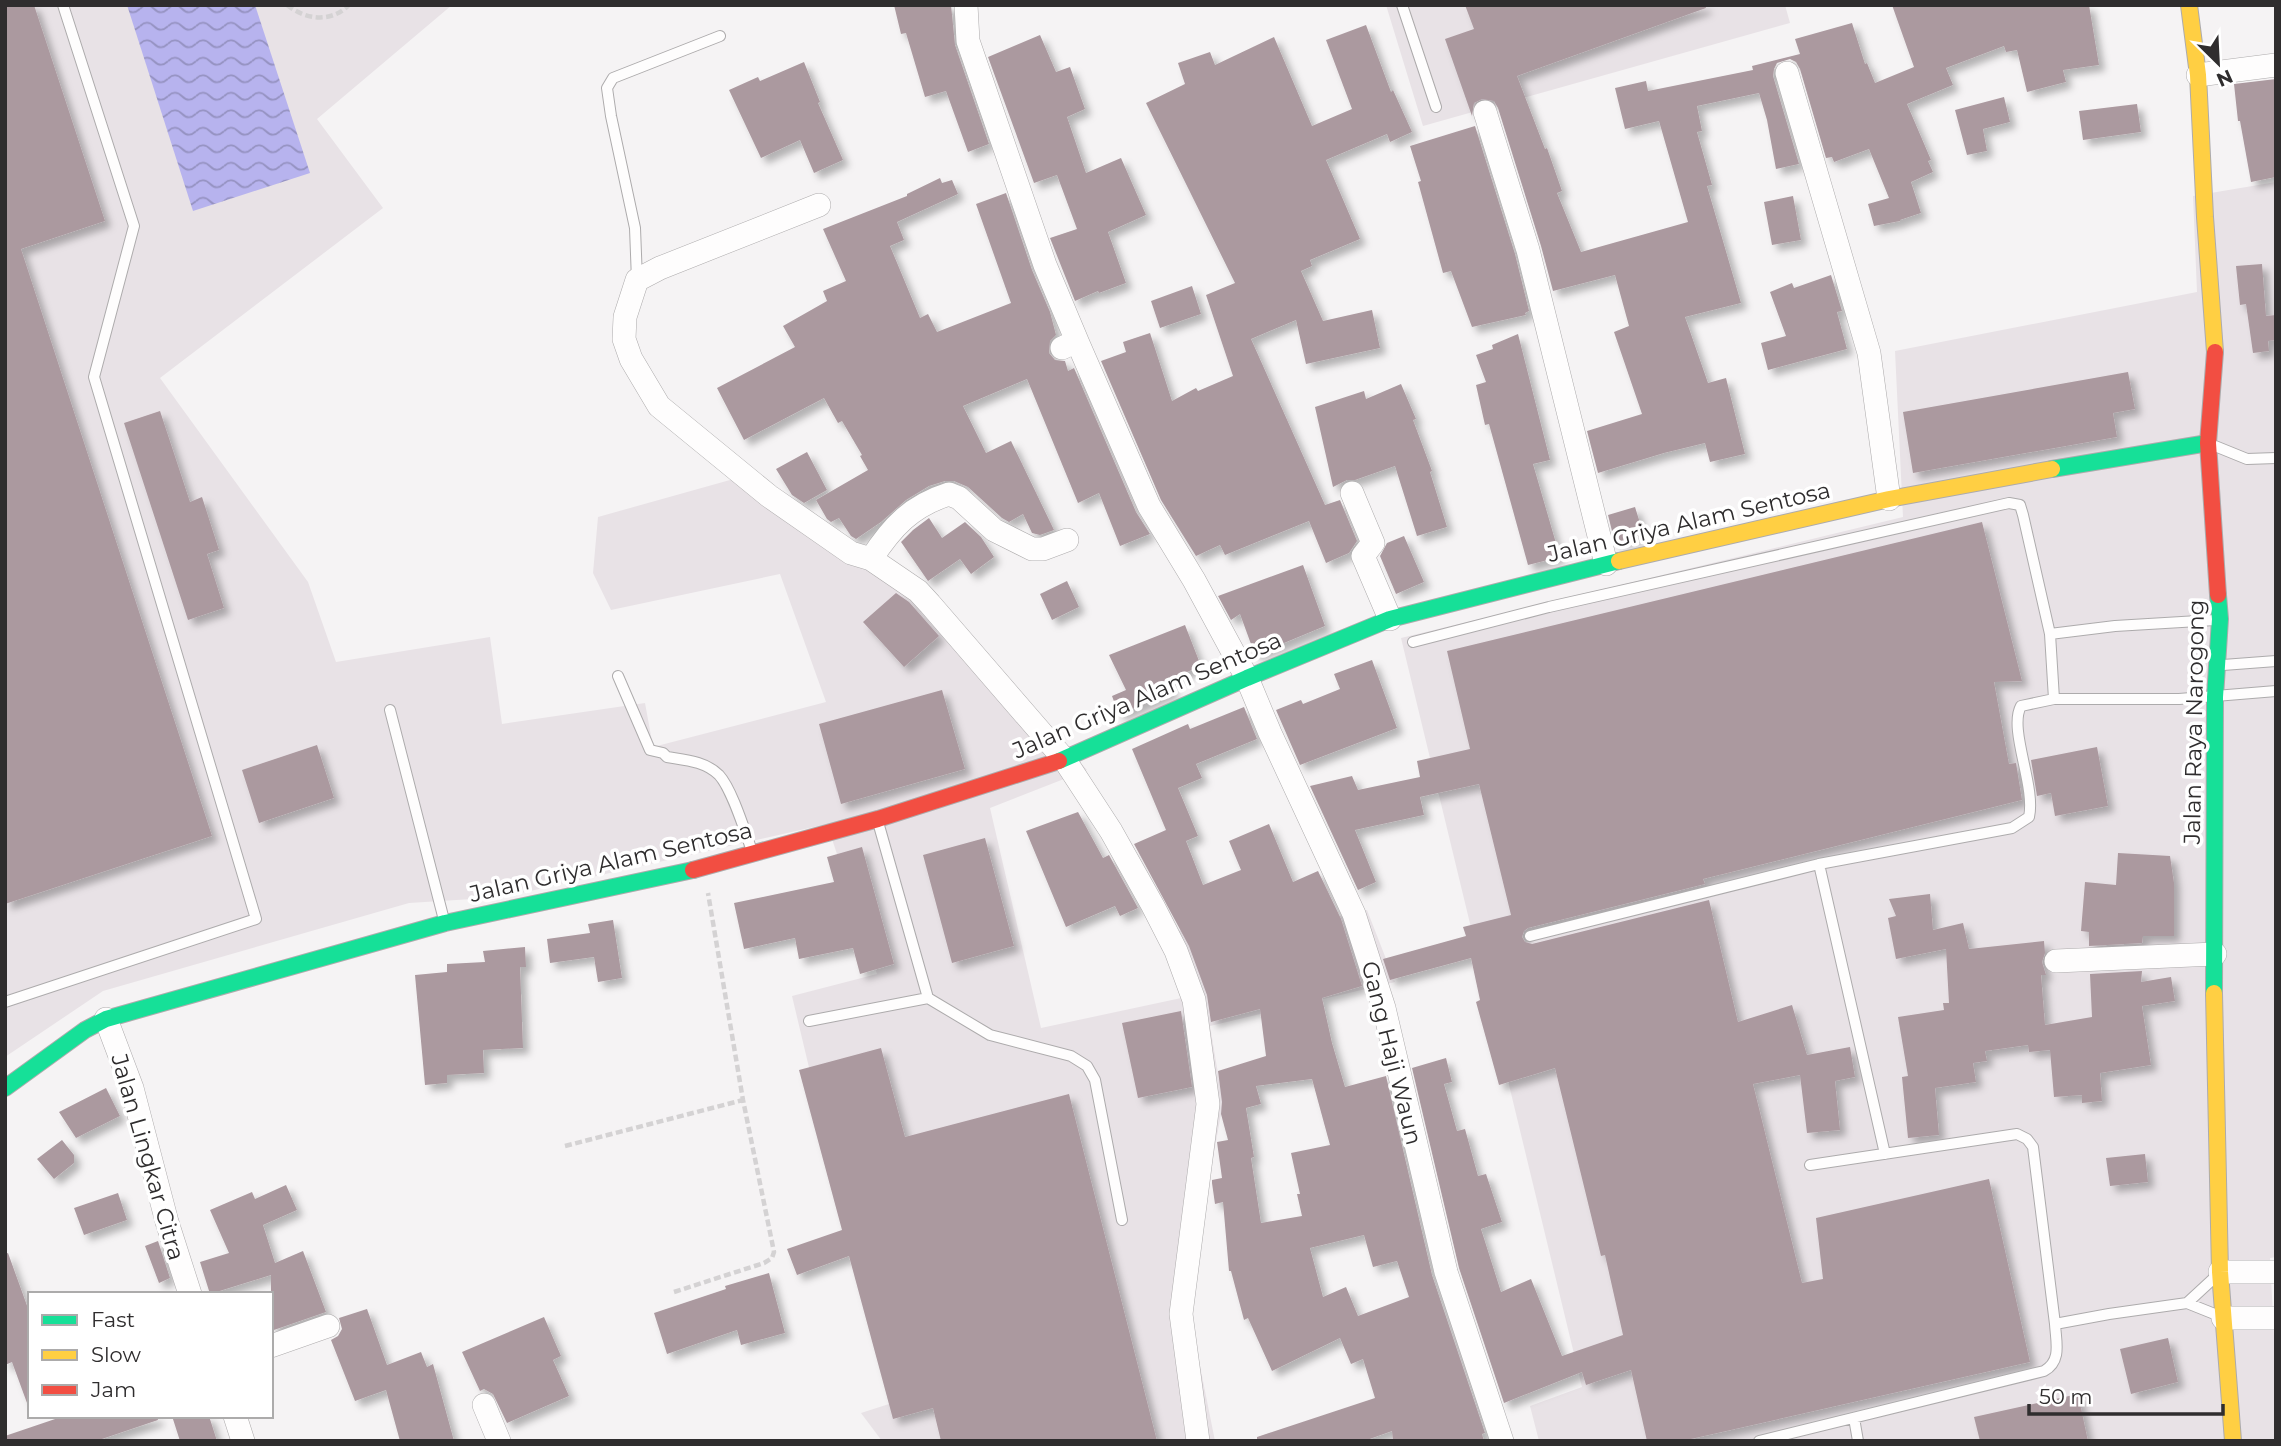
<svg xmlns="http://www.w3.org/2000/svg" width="2281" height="1446" font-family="Montserrat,sans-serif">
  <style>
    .built { fill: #e8e2e6 }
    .water { fill: url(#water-waves) }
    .building { fill: #ab999f; fill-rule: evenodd; filter: url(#shadow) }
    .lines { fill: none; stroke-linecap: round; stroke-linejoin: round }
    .lane-casing { stroke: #adabac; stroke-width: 12 }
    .street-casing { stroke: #adabac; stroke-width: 24 }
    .fast-casing { stroke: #adabac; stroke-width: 18 }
    .slow-casing { stroke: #adabac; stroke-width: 18 }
    .jam-casing { stroke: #adabac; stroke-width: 18 }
    .path { stroke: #d4d2d3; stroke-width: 4.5; stroke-dasharray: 7 3.5; stroke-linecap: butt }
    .lane { stroke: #fefdfd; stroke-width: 10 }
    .street { stroke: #fefdfd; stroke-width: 23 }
    .fast { stroke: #16e098; stroke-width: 16 }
    .slow { stroke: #ffcf43; stroke-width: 16 }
    .jam { stroke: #f24e42; stroke-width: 16 }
    .labels { text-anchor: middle; stroke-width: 7; stroke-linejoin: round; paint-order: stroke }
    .street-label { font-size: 23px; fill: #2f2d2e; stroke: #fff }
  </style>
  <defs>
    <pattern id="water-waves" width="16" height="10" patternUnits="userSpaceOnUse" patternTransform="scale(1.75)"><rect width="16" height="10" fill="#b7b3ee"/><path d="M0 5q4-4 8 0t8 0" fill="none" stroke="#9592c1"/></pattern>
    <filter id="shadow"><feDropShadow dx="6" dy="6" stdDeviation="3.5" flood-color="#0004"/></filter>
  </defs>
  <rect width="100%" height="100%" fill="#f5f3f4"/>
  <path class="built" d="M5,5H452L317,119L383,208L160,378L308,582L336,662L490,637L502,724L645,703L653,747L826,702L780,574L611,610L593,573L598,517L730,480L755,481L925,585L1087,770L990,808L1041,1028L1200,994L1174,933L1271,890L1284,930L1367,910L1395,982L1210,1026L1223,1103L1187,1301L1215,1441H882L861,1413L889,1404L792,996L877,974L827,824L504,897L409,903L103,991L5,1057Z
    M1386,5H1785L1790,23L1423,126Z
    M2276,182V1257L2270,1258L2276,1374V1441H1539L1530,1406L1582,1387L1401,638L1903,517L1895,351L2197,292L2193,196Z"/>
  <path class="water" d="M127,5H255L310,173L193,211Z"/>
  <path class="building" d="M5,5H34L105,221L21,249L212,836L5,904Z
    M894,5H951L955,45L989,144L968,152L946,91L925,97L906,33L901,34Z
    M1465,5H1705L1706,8L1517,76L1545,149L1547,148L1562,191L1557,193L1581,252L1688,222L1659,121L1625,129L1615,88L1646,81L1648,91L1753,70L1752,66L1800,54L1795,39L1852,23L1865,64L1867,63L1875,83L1914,67L1892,5H2089L2099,65L2063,70L2066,82L2027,92L2017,50L2006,52L2004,46L1946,68L1953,85L1907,104L1931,160L1928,161L1933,172L1911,182L1921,213L1900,220V221L1874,226L1868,204L1889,198L1869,149L1834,162L1832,157L1826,158L1800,69L1796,62L1790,59L1777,63L1774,69L1773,76L1799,164L1776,169L1767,120L1759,93L1697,106L1702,131L1697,132L1712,185L1707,186L1741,303L1685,317L1708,383L1726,378L1745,454L1710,462L1705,443L1664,453L1598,473L1587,431L1642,414L1614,332L1629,326L1615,275L1553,291L1541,246L1498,108L1494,101L1482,99L1474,103L1472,116L1445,39L1474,29Z
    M1366,25L1391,92L1393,90L1412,132L1390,142L1387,134L1326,160L1360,239L1310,260L1312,266L1301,271L1323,321L1372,310L1380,348L1306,364L1296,320L1251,339L1325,505L1340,500L1357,541L1349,553L1326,563L1309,521L1225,555L1220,545L1196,556L1161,500L1101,361L1126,352L1123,342L1150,333L1172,401L1196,388L1198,391L1233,376L1206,295L1235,283L1146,103L1185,84L1178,63L1210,52L1215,65L1274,37L1312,126L1352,109L1326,40Z
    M1040,35L1056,72L1070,67L1085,109L1067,117L1086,173L1121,158L1146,215L1108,232L1126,283L1099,293L1098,291L1075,301L1050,238L1077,229L1057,175L1034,183L988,57Z
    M804,62L820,102L818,103L843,160L814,173L800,140L761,158L729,90L758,77L760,81Z
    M2276,79V177L2251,182L2240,121H2238L2234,84Z
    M2004,97L2010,122L1983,129L1987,151L1967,155L1955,110Z
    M2137,104L2141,132L2083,140L2079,111Z
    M1475,126L1515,254L1529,311L1525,313L1526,315L1472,327L1451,271L1443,273L1418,182L1421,181L1410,146Z
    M940,178L942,183L952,180L958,194L897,222L904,240L890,246L920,318L928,314L937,332L1011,303L976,204L1006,193L1032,270L1050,312L1056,335L1050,341L1049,353L1055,360L1065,361L1068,371L1074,368L1136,512L1150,534L1120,546L1099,493L1078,503L1027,379L963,406L986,453L1011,441L1054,530L1040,535L1032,533L1023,514L1009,522L1002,518L968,487L954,481H945L929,486L906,500L881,522L856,539L851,536L839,518L831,522L827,519L816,500L868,470L860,456L862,455L842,421L838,423L824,398L744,440L717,388L795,347L783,326L827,301L823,291L846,281L823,229L907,196V194Z
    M1793,196L1801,240L1772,245L1764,202Z
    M2262,264L2266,316L2276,315V340L2268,341L2269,351L2253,353L2246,304L2240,305L2236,266Z
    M1831,275L1842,311L1837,312L1847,349L1768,370L1761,343L1786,336L1770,292L1792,283L1794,288Z
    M1192,286L1201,314L1160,328L1151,301Z
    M1518,334L1550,460L1533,464L1560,557L1528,565L1489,424L1485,425L1476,385L1486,382L1476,355L1493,349L1492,345Z
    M2128,372L2135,409L2113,413L2117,437L1913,473L1903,412Z
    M1401,384L1416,419L1413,420L1432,471L1430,472L1447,527L1417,536L1395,466L1355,480H1347L1333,487L1315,407L1364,391L1366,399Z
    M160,411L190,502L202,497L219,550L207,554L224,608L188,620L124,423Z
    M807,452L827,490L804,503L792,495L776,469Z
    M1635,507L1644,536L1615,543L1608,515Z
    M929,518L942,538L965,522L981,537L994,557L971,574L960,559L928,581L901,542L913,530Z
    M1982,522L2022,681L1994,682L2009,764L2016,763L2022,800L1703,879L1705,884L1528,928L1524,931L1522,937L1525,942L1532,944L1709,900L1738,1022L1792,1005L1807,1055L1850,1047L1855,1077L1835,1081L1840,1130L1807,1133L1800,1075L1753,1084L1802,1283L1823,1279L1816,1218L1989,1179L2030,1362L1682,1441H1647L1631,1370L1586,1385L1582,1372L1504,1403L1459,1268L1412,1068L1446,1058L1452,1082L1444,1084L1457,1131L1465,1129L1478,1176L1486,1174L1502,1222L1481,1229L1501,1292L1531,1279L1562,1356L1623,1335L1605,1255L1601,1256L1555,1068L1499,1085L1476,1002L1480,1000L1471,958L1390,980L1383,959L1466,936L1463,927L1511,915L1479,784L1420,797L1424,815L1355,830L1376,882L1358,890L1310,786L1352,776L1358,790L1420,777L1417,761L1470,749L1447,651Z
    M1404,536L1424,582L1396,594L1380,556L1387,543Z
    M1303,565L1325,626L1255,655L1240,614L1231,620L1218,596Z
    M1067,581L1079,607L1052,620L1040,594Z
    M896,593L909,602L939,636L904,667L863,622Z
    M1185,625L1201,666L1168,680L1173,691L1119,715L1112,696L1126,690L1109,655Z
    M1372,660L1397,728L1300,765L1276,710L1301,700L1303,704L1340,689L1334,674Z
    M942,690L965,769L841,804L819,724Z
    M1244,707L1257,739L1196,764L1202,778L1178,788L1198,836L1186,841L1203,885L1241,870L1229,841L1269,824L1293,882L1318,871L1341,919L1362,986L1322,998L1332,1043L1345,1087L1386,1076L1432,1275L1485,1433L1482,1434L1484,1441H1393L1392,1431L1364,1441H1257V1437L1375,1398L1363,1359L1351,1364L1340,1338L1272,1371L1248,1318L1244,1320L1231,1271H1229L1223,1202L1215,1204L1212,1183V1180L1222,1178L1217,1142L1228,1140L1221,1114L1222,1102L1218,1071L1266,1056L1260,1009L1211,1022L1207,995L1189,946L1134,844L1166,830L1132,749L1188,724L1190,729ZM1312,1079L1330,1145L1291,1153L1300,1194H1297L1302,1216L1261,1223L1251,1158L1254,1157L1246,1108L1261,1104L1256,1086ZM1364,1235L1373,1267L1397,1261L1409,1297L1358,1316L1346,1287L1323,1297L1310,1248Z
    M317,745L334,798L259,823L242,770Z
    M2097,747L2108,806L2055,816L2051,793L2037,796L2031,760Z
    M1078,812L1103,858L1109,855L1138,908L1120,916L1115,906L1066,927L1026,831Z
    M985,838L1014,946L952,963L923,855Z
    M862,847L894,964L860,974L853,948L799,959L795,938L744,949L734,903L834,882L827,857Z
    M2118,853L2170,856L2174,883V936H2143L2142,943L2089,946V932L2081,931L2085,882L2116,885Z
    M1930,894L1933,930L1963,923L1969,949L2044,941L2045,953L2042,962L2046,975H2041L2045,1025L2092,1017L2090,974L2142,971L2141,982L2171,977L2175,1001L2142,1006L2151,1065L2100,1073L2102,1101L2082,1103V1095L2054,1097L2050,1050L2029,1052L2028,1045L1985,1051L1987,1061L1973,1063L1976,1082L1935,1088L1939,1135L1908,1138L1902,1077L1908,1076L1898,1017L1944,1010L1943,1003H1949L1946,949L1896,959L1888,918L1896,916L1889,899Z
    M613,920L622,978L598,982L594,957L550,963L547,939L590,933L588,924Z
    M525,947L526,967H520L523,1048L483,1050L484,1073L447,1075V1083L425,1085L415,975L447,972V964L485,962L483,951Z
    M1181,1011L1192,1087L1138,1098L1122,1023Z
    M881,1048L905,1137L1069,1094L1157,1441H941L933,1408L893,1419L849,1256L797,1275L787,1249L842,1230L799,1070Z
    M106,1088L120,1116L76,1138L59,1112Z
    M62,1140L74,1155V1163L54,1179L37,1159Z
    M2145,1154L2148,1182L2110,1186L2106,1158Z
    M286,1185L297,1210L263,1225L275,1263L303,1251L326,1312L271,1331V1275L210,1294L200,1262L229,1253L210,1210L252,1192L255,1199Z
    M118,1193L127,1220L84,1235L74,1208Z
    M158,1241L170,1278L159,1283L145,1246Z
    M8,1253L30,1314V1403H27L12,1362L5,1365V1254Z
    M769,1273L785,1333L741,1345L737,1330L667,1354L654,1313L726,1289L725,1286Z
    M367,1309L387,1365L421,1352L427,1367L433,1364L454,1441H400L386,1390L355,1401L331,1340L338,1336L342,1329L339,1318Z
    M544,1317L561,1356L553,1360L569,1396L507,1423L493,1394L484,1389L480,1391L462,1352Z
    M2168,1338L2178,1382L2131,1394L2120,1349Z
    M2078,1394L2088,1441H1980L1974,1417Z
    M64,1416H157L158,1420L96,1441H5V1436Z
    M172,1416H209L217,1441H180Z"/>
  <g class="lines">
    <defs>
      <path id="lane" d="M1402,5L1436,107
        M637,280L635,228L611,116L607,88L613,78L720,36
        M2215,446L2247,459L2276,458
        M2050,634L2115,626L2215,620
        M1413,642L1549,607L2009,503L2020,505L2023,515L2050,634L2054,699
        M2223,665L2276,661
        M618,676L650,750L663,753L667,757C685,760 705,761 719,775C732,789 745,832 752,851
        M390,710L444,920
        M878,822L928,998L990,1035L1071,1056L1087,1066L1095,1080L1122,1220
        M1819,864L1885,1154
        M1530,936L1819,864L2012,828L2029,817C2036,786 2008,729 2021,706L2054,699H2179L2276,691
        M5,1002L256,919L94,377L134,226L63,5
        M809,1021L928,998
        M1810,1165L2017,1134L2027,1139L2033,1147L2055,1324L2109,1314L2187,1303L2217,1315
        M2187,1303L2213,1279
        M1854,1418L1858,1441
        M1759,1441L2044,1371C2062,1361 2056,1342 2055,1324"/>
      <path id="street" d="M966,5L968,41L1045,265L1077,341L1062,348
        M1787,73L1869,353L1889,499
        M2198,75L2276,65
        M1485,112L1528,250L1606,564
        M819,205L660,268L637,280L625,317L624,339L631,359L659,406L769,496L851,553L871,559L918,591L930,604L1064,759L1111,831L1153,906L1176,951L1194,1000L1208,1104L1181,1314L1198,1441
        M1077,341L1149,506L1194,580L1247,678L1270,733L1354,914L1384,1008L1446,1272L1502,1441
        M1352,493L1373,543L1363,556L1390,619
        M871,559C892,527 911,506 949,494L959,498L994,530L1032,549H1043L1067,540
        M2056,961L2215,954
        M106,1019L132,1088L167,1222L190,1294
        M2220,1272H2276
        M2223,1318H2276
        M271,1346L328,1326
        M484,1405L499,1441
        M235,1416L243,1441"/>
      <path id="fast" d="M2052,469L2208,443
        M1059,761L1247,678L1390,619L1619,561
        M2214,993L2215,697L2220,619L2218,595
        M5,1088L85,1030L106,1019L445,923L693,870"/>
      <path id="slow" d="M2189,5L2198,75L2205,217L2215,352
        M1619,561L1889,499L2052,469
        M2214,993L2220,1272L2233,1441"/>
      <path id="jam" d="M2215,352L2208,443L2218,595
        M693,870L878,819L1059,761"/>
    </defs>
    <use href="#lane" class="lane-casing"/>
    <use href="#street" class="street-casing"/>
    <use href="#fast" class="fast-casing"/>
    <use href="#slow" class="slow-casing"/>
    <use href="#jam" class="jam-casing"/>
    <path class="path" d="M287,5C306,20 331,23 349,5
      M565,1146L743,1100
      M674,1292L764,1263L772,1258L774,1252L743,1100L708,893"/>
    <use href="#lane" class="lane"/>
    <use href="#street" class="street"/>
    <use href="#fast" class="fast"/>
    <use href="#slow" class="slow"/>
    <use href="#jam" class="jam"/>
  </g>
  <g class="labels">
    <g class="street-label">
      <text transform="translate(1689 522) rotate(-13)" y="8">Jalan Griya Alam Sentosa</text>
      <text transform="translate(1147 695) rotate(-23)" y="8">Jalan Griya Alam Sentosa</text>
      <text transform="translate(2194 722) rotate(-89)" y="8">Jalan Raya Narogong</text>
      <text transform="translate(611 862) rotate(-13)" y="8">Jalan Griya Alam Sentosa</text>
      <text transform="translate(1392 1053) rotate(76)" y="8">Gang Haji Waun</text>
      <text transform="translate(148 1157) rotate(74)" y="8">Jalan Lingkar Citra</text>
    </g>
  </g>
  <rect width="2281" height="1446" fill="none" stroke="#2f2d2e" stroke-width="14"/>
  <rect x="28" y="1292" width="245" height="126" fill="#ffffff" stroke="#acabab" stroke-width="2"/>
  <rect x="42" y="1315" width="35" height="10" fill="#16e098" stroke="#acabab" stroke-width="2"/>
  <text x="91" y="1327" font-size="21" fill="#2f2d2e">Fast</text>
  <rect x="42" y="1350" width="35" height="10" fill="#ffcf43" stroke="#acabab" stroke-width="2"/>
  <text x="91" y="1362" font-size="21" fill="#2f2d2e">Slow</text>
  <rect x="42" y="1385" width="35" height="10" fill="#f24e42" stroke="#acabab" stroke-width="2"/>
  <text x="91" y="1397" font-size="21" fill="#2f2d2e">Jam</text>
  <g transform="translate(2218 63) rotate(156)" stroke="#ffffff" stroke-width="5" paint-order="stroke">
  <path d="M0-5L12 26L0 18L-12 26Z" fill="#2f2d2e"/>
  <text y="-10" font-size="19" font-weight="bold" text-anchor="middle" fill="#2f2d2e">N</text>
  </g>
  <path d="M2029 1404v10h194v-10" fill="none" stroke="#2f2d2e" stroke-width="3.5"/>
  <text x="2039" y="1404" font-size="21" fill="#2f2d2e" stroke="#ffffff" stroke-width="5" paint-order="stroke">50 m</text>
</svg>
